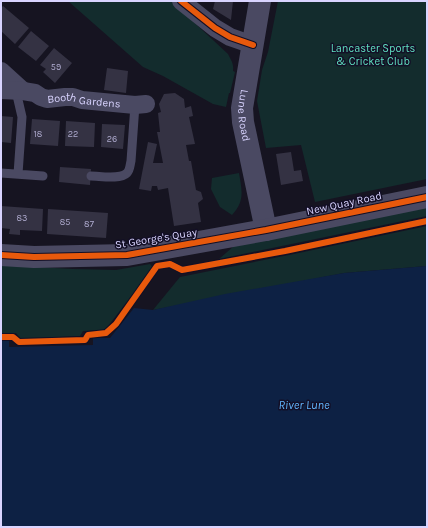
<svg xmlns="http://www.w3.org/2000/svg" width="428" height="528" font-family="Karla,sans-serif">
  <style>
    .green { fill: #132c2d }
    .water { fill: #0d2144 }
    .building { fill: #343243 }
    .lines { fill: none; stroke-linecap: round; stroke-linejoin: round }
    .service { stroke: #4a4962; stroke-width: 9 }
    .minor { stroke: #4a4962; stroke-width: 18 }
    .tertiary { stroke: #4a4962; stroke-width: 22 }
    .cycleway-casing { stroke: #130f26; stroke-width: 8 }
    .cycleway { stroke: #e8590c; stroke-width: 6 }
    .labels { text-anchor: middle; stroke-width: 3; stroke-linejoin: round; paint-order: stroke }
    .number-label { font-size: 9px; fill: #b0acd0 }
    .park-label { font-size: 11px; fill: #5fe0c0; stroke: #130f26 }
    .street-label { font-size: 11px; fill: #d9d4ff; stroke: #130f26 }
    .water-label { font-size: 12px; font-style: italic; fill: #62b6ff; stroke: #130f26 }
  </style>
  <rect width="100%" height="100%" fill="#161421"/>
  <path class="green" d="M68,1H171L228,54C231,60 234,64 233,71L235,72L230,93H229L226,107L213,104L163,76L143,67Z
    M278,1H427V179L315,202L301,145L266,148L257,101L262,70L268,52Z
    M239,173C242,191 245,201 232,215L220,207L211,189L212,178Z
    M427,207V216L219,259L234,246Z
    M427,226V266L344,273L153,310L180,277L294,254Z
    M150,264L153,268L105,330L83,331L80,336L21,339L16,333H1V265L73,269L116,270Z"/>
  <path class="water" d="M427,266V527H1V341H9V347L93,345V338H110L134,308L153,310L225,294L344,273Z"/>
  <path class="building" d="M215,1H233L231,20L213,9Z
    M3,6L29,28L15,44L1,31V8Z
    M31,31L49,46L36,61L18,47Z
    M54,48L72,63L55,83L43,72L46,69L40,65Z
    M107,68L128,71L126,93L104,90Z
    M175,93L184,99L185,108L191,106L193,116L189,117L195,144L186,145L189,161H191L196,190L201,192L203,199L198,203L201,222L174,226L168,188L158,190L157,186H152L151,191L139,189L148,142L157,144L153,163H163L157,132H160L158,113L161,112L159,104L164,94Z
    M1,116L13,117L11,143L1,142Z
    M32,119L60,121L58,146L30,144Z
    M66,121L95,123L94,147L65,146Z
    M102,124L125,125L123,149L101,147Z
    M291,152L294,171L301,170L303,181L281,185L276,154Z
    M60,167L91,169L90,185L59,182Z
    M1,206L43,209L42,231L20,230V235L9,234L10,229L1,228Z
    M48,209L108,213L106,238L47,234Z"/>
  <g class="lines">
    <path class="service" d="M16,91L22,117L18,174
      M1,173L43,176
      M91,176C100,176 120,180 127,173C130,170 130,165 131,161L135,105"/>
    <g class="minor">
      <path d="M181,1L215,28L230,37L253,45"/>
      <path d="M1,71L23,91"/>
      <path id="s1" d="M1,90L23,91L35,93L41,97L47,99L65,97H73L82,100L135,105L146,104"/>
    </g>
    <g class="tertiary">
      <path id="s2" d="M260,1L242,108L243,122L266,230"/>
      <path d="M1,255L34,257L127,255L266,230L427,197"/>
    </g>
    <defs>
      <path id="cycleway" d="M181,1L215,28L230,37L253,45
        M1,255L34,257L127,255L266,230L427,197
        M1,337H13L19,342L85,340L88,335L106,333L116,324L157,266L170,264L182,270L285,251L427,221"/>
    </defs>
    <use href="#cycleway" class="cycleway-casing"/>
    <use href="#cycleway" class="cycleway"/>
  </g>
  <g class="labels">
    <g class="number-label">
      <text x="56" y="70">59</text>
      <text x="38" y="137">18</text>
      <text x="73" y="137">22</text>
      <text x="112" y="142">26</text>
      <text x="22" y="221">83</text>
      <text x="65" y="225">85</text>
      <text x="89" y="227">87</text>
    </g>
    <g class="park-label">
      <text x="373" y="52">Lancaster Sports<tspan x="373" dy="13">&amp; Cricket Club</tspan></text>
    </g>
    <g class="street-label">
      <text dy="4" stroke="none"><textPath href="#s1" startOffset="85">Booth Gardens</textPath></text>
      <text dy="4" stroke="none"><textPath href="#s2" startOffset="116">Lune Road</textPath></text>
      <text transform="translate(344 203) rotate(-12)" y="4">New Quay Road</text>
      <text transform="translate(156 238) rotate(-9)" y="4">St George's Quay</text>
    </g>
    <g class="water-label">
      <text x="304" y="409">River Lune</text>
    </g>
  </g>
  <rect width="428" height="528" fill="none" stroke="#d9d4ff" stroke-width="4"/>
</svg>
